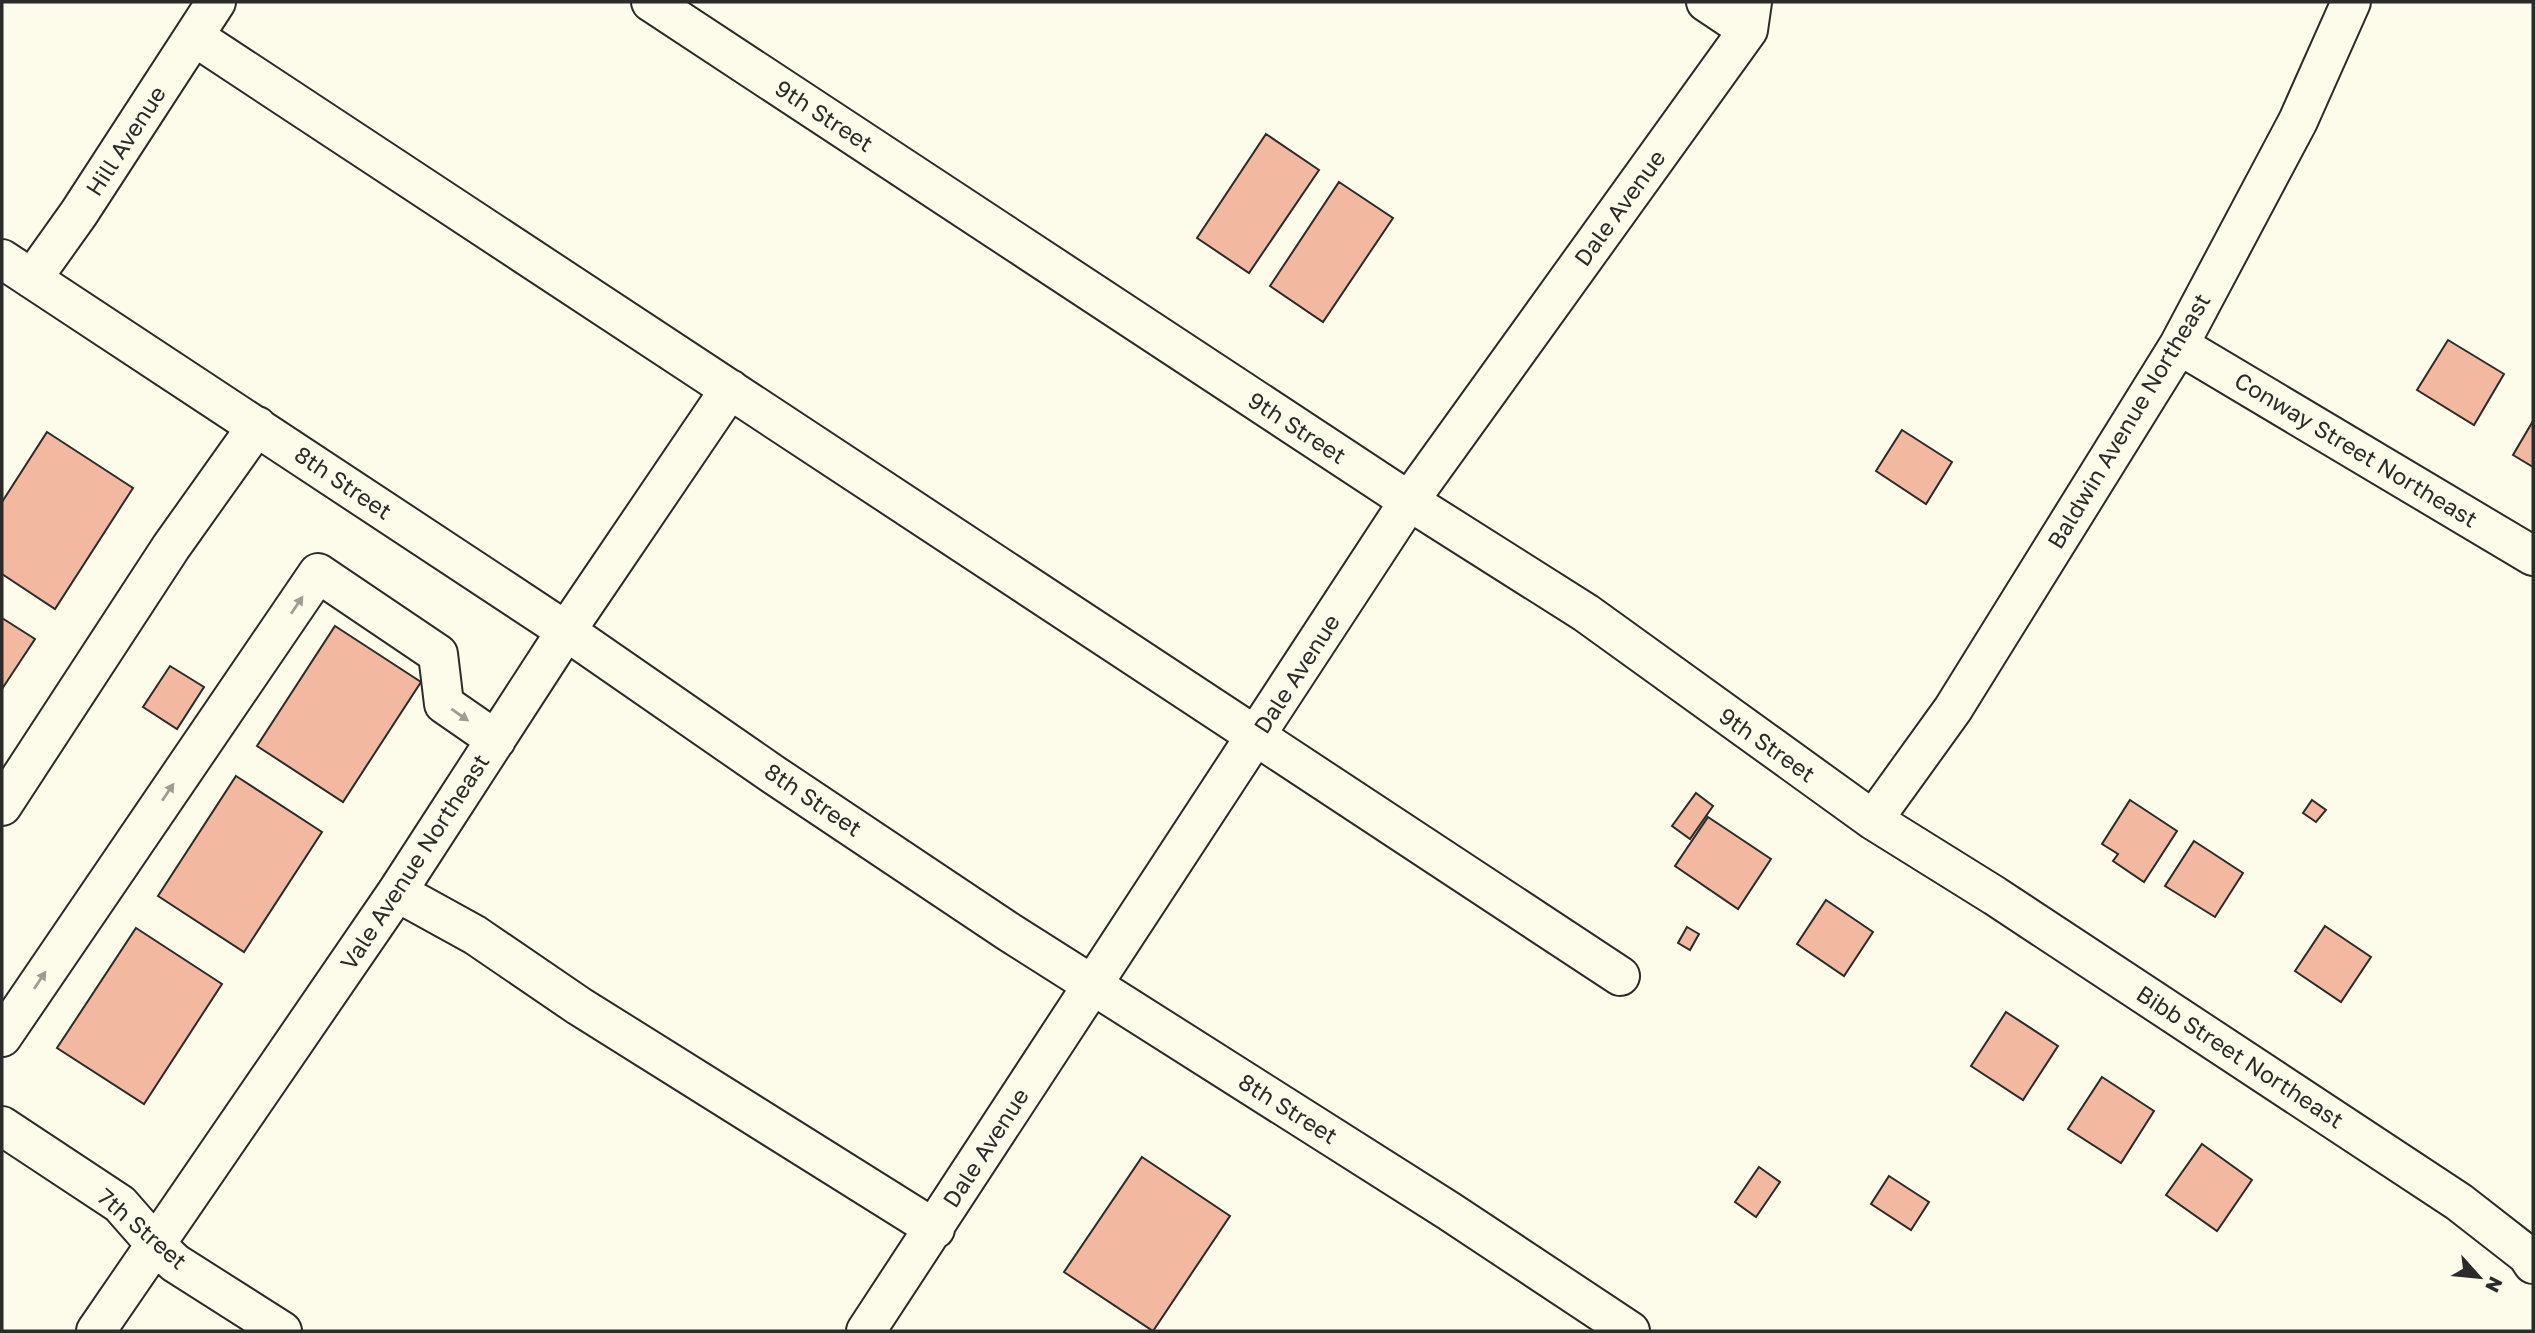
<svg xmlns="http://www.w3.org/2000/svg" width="2535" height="1333" font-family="'Golos Text',sans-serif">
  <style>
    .building { fill: #f2b8a0; stroke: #2b2b2b; stroke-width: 2 }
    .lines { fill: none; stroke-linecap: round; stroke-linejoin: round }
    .minor-casing { stroke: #2b2b2b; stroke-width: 42 }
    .minor { stroke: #fdfbea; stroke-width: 38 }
    .oneway { fill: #9e9d94 }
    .labels { text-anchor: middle; stroke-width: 5; stroke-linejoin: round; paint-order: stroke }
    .street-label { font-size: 23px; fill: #2b2b2b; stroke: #fdfbea }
  </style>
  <rect width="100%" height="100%" fill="#fdfbea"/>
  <path class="building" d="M1266,134L1319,170L1249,273L1197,238Z
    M1339,182L1393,218L1323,322L1270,286Z
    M2448,340L2504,374L2474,425L2417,390Z
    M2533,421V467L2513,455Z
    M1902,430L1952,462L1926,504L1876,471Z
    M47,432L133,488L55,609L2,574V502Z
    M2,618L35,639L2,689Z
    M335,626L421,682L343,802L257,746Z
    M170,666L204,687L177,729L143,707Z
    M236,776L322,832L244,952L158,896Z
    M1696,793L1713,806L1690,839L1672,826Z
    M2130,800L2177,831L2144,882L2113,861L2118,854L2102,844Z
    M2312,800L2326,810L2316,822L2303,813Z
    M1708,817L1771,859L1738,909L1675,866Z
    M2194,841L2243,873L2215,917L2165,886Z
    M1826,900L1873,932L1844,976L1797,944Z
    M2325,926L2371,957L2341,1002L2295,971Z
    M1687,927L1699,934L1690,950L1678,943Z
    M136,928L222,984L144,1104L57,1048Z
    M2006,1012L2058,1046L2023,1100L1971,1066Z
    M2102,1077L2154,1111L2121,1163L2068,1129Z
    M2202,1144L2252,1180L2217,1231L2166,1195Z
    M1142,1157L1230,1216L1153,1331L1064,1272Z
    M1759,1167L1780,1182L1756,1217L1735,1202Z
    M1889,1176L1929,1202L1911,1230L1871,1204Z"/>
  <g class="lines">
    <defs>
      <path id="minor" d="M651,2L1409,501L1586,613L1873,820L1995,896L2459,1202L2527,1255L2533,1264
        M1706,2L1748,30
        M195,37L1620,976
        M2,259L566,631L774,775L1009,932L1449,1211L1630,1331
        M32,279L79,213L216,2
        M2179,345L2533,556
        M2,806L171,547L257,426
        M1873,820L1953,709L2179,345L2298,121L2351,2
        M397,892L475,935L579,1006L935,1229
        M2,1037L318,573L438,654L444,704L496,740
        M2,1126L120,1204L156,1245L175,1263L282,1331
        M96,1331L397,892L566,631L730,389
        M866,1331L1409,501L1748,30L1752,2"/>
    </defs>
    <use href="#minor" class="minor-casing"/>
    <use href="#minor" class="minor"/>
  </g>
  <defs><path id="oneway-solid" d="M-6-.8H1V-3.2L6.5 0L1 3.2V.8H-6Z" transform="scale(1.75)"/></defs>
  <g class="oneway">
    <use href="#oneway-solid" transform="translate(297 605) rotate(-56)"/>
    <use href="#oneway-solid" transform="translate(460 715) rotate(35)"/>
    <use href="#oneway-solid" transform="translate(168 792) rotate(-56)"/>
    <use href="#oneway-solid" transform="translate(40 980) rotate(-56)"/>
  </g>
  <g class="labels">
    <g class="street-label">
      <text transform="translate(824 116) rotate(33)" y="8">9th Street</text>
      <text transform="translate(126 141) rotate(-57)" y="8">Hill Avenue</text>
      <text transform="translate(1620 208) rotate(-54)" y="8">Dale Avenue</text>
      <text transform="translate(2129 421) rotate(-59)" y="8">Baldwin Avenue Northeast</text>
      <text transform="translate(1297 428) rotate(33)" y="8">9th Street</text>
      <text transform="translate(2356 450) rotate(31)" y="8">Conway Street Northeast</text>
      <text transform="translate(343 483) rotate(34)" y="8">8th Street</text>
      <text transform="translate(1297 674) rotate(-57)" y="8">Dale Avenue</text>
      <text transform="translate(1767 745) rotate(35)" y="8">9th Street</text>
      <text transform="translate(813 800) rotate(34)" y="8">8th Street</text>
      <text transform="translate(415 862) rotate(-57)" y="8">Vale Avenue Northeast</text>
      <text transform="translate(2240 1057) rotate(33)" y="8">Bibb Street Northeast</text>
      <text transform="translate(1288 1109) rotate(32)" y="8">8th Street</text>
      <text transform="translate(986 1148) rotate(-57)" y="8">Dale Avenue</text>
      <text transform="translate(142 1229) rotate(41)" y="8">7th Street</text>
    </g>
  </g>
  <rect width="2535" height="1333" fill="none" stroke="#2b2b2b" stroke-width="7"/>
  <g transform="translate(2479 1277) rotate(117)" stroke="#fdfbea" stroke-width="5" paint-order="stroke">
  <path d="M0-5L12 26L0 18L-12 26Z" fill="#2b2b2b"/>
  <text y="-10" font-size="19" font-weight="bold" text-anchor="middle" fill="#2b2b2b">N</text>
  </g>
</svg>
